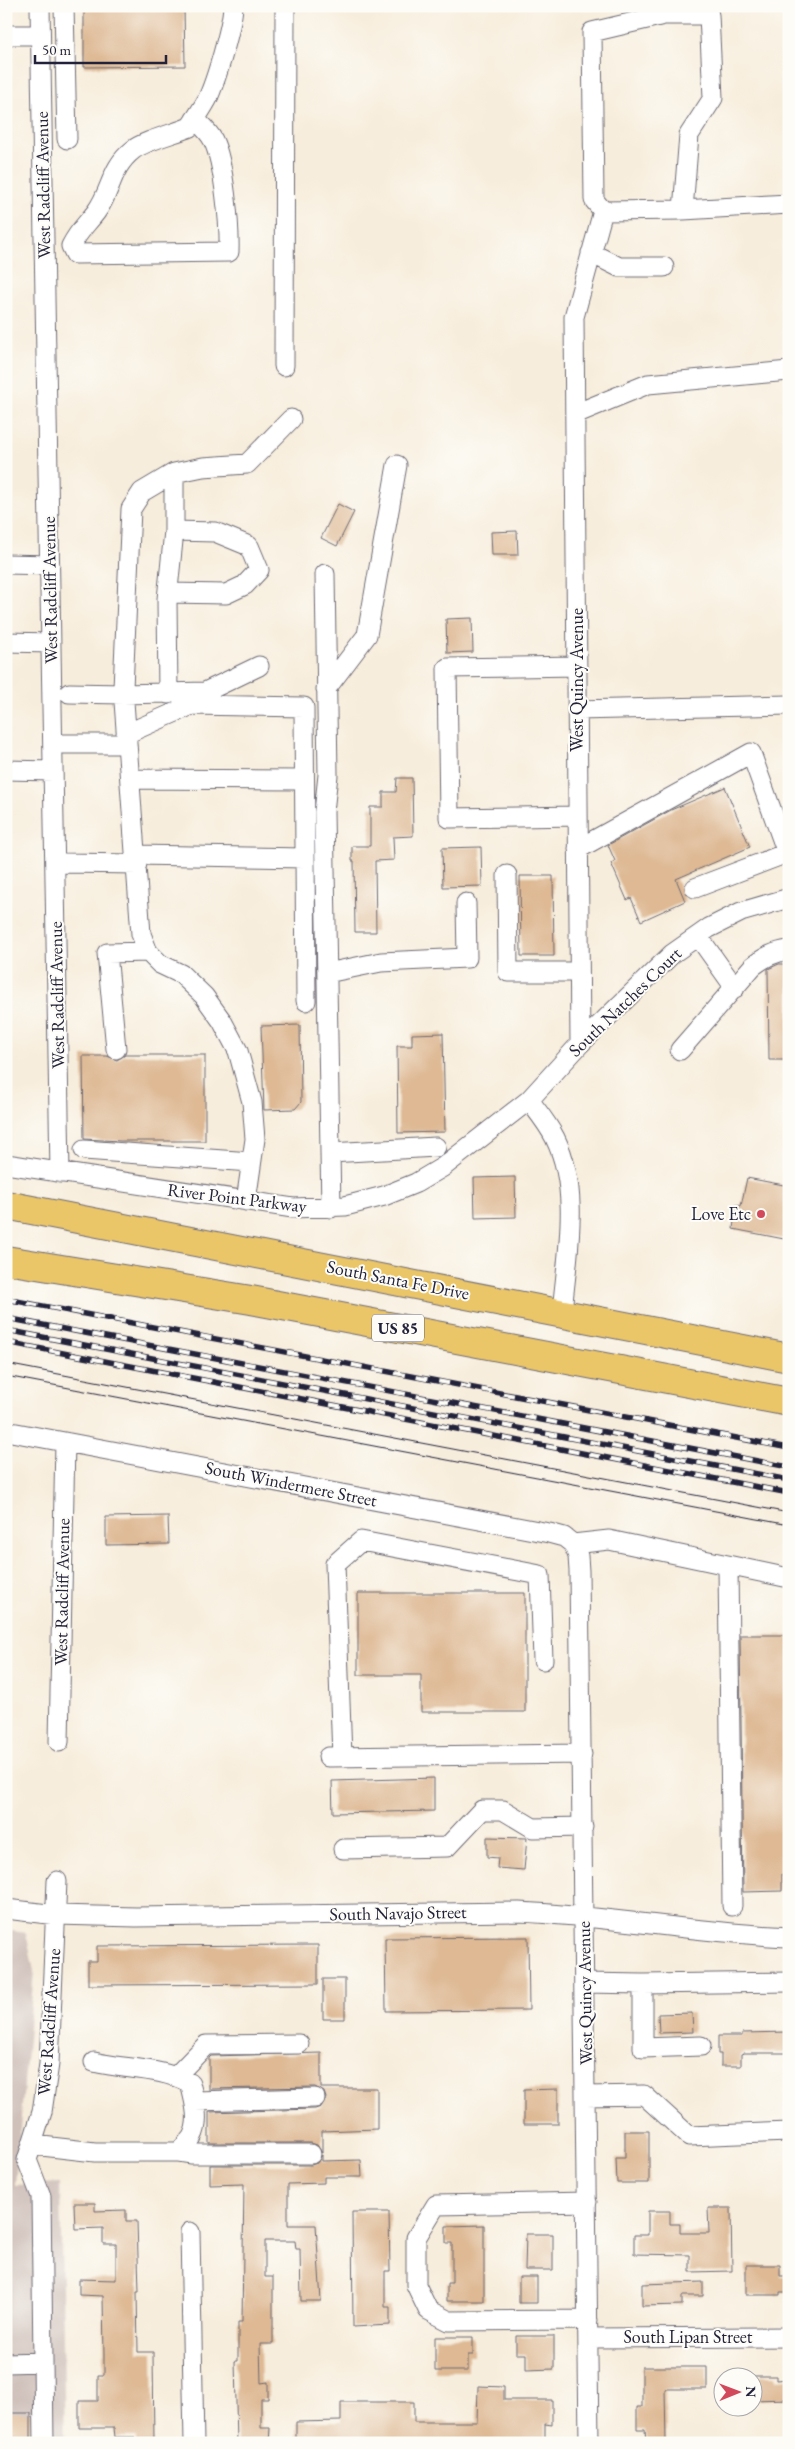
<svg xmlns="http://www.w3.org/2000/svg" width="795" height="2449" font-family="'EB Garamond',serif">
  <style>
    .industrial { fill: #cfc0ba }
    .building { fill: #deb994 }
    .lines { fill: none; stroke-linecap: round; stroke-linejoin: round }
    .minor-casing { stroke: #6d6973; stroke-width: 21 }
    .highway-casing { stroke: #6d6973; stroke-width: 30 }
    .minor { stroke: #fff; stroke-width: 19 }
    .highway { stroke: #ebc669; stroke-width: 28 }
    .tram { stroke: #22223b; stroke-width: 1 }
    .rail-casing { stroke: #22223b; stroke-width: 5.5 }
    .rail { stroke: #fdfcf7; stroke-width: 4; stroke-dasharray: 11; stroke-linecap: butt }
    .poi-dot { fill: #d1495b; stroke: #fdfcf7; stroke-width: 2 }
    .labels { text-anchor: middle; stroke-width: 4; stroke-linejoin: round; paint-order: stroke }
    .shield { fill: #fdfcf7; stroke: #646373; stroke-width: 1 }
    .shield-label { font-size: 16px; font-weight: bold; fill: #22223b }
    .street-label { font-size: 18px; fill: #22223b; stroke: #fdfcf7 }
    .poi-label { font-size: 18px; fill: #22223b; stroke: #fdfcf7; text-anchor: end }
  </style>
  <rect width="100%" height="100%" fill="#fdfcf7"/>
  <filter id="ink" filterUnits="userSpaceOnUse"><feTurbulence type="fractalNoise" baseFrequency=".02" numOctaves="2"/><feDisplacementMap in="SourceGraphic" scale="10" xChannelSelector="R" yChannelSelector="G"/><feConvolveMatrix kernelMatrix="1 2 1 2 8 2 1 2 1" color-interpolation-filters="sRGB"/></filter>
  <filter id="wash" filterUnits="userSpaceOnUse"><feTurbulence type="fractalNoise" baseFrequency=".0096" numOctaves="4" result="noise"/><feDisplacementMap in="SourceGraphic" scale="20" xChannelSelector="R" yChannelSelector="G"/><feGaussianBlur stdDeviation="1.12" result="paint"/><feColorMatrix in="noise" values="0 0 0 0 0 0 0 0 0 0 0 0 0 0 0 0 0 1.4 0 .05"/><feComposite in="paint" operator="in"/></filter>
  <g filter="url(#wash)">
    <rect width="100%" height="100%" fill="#f7eddc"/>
    <path class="industrial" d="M6,1930L26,1933L34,1971L15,2185L60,2183L65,2443H6Z"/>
    <g id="blocks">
      <path class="building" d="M84,6H184L185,66L84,67Z
        M338,504L354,512L337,546L321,538Z
        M517,531L518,555H492L491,532Z
        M472,618L473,652L447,653L446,619Z
        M397,778H412L413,836L393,837L394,860L375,861L376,932H355L354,861H352V846H370V807H383V792H396Z
        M725,787L750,847L676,879L685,901L641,921L631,898L627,900L611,863L615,861L608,845L671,810Z
        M481,847L482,886L443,887L442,848Z
        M520,876H553L554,956H521Z
        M779,964H789V1060H769L768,969Z
        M300,1025L301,1102L295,1109L264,1110L261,1026Z
        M443,1033L445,1132L398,1133L397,1046H412V1034Z
        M125,1055H205V1141H121L84,1139L83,1056H107L117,1060Z
        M515,1177L516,1217L475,1218L474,1178Z
        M747,1178L789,1186V1240L733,1229L736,1205L741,1206Z
        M168,1516L169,1544L106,1545V1517Z
        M358,1593H525V1712H421V1675H358Z
        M740,1635H789V1873L782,1874V1891L743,1892Z
        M434,1778V1811L333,1813L332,1781Z
        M487,1837L527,1838L524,1870L497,1868L498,1858L487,1857Z
        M528,1937L529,2010L386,2011L385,1938Z
        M318,1945V1984L88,1985V1961H97V1946Z
        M323,1979H345V2019H323Z
        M692,2013L693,2032L659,2033L658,2014Z
        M789,2032V2053H744L741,2054V2066H721V2054H718V2036H742V2033Z
        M321,2053V2088H377V2129L322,2131V2153L317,2145L311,2143H209V2112L315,2109L321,2107L326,2098L324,2092L315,2087L209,2089V2058L211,2056Z
        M558,2089V2124H524V2090Z
        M625,2131H649V2183H617L616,2158H625Z
        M322,2155V2161L361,2160L362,2177H324V2183L288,2184V2225H316L321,2301H301L300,2249H296L295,2241H265V2277H273V2344H260L261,2383L268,2382V2399H261V2428H270L269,2443H237L235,2361H238V2322H242L244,2184L210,2185V2165H311L317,2163Z
        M74,2203H95V2211L126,2210V2221H137L139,2292H137L138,2352H153L154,2443H135V2437H115L114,2428H79V2401H98V2375H104V2354L103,2296L79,2295V2279L116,2280V2244H103V2228L75,2229Z
        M708,2208H731L732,2271L690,2272V2255L634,2254V2235H648V2211H670V2224H680V2233H709Z
        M352,2212H389L390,2271H385V2307H390V2325L353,2327Z
        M484,2225V2301H447V2283H452V2243H446V2226Z
        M526,2234H553V2270H525Z
        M746,2265H780V2276H789V2292H780V2295H746Z
        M519,2277H537V2303H519Z
        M703,2282V2296H682V2305L642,2306V2284Z
        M516,2336H554V2369L526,2370V2354H516Z
        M435,2337H473V2355H468V2371H435Z
        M642,2367H707V2389H665L666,2443H646L645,2430H637V2407H642Z
        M752,2376H776V2380L789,2379V2399L752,2400Z
        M478,2386L504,2387V2400H552V2425L545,2424V2443H296V2422L341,2421V2402H414V2422H477Z
        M6,2413H31V2443H6Z"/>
    </g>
  </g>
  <g filter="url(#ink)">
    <use href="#blocks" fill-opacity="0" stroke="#6d6973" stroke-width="1"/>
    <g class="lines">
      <defs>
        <path id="minor" d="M40,6L60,1173
          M64,6L67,139
          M6,35H40
          M195,119C201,125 209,132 213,140C224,162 230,226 229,252L75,254L71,246C79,230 86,225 96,212C112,191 110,168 133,150C144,141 176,133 190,127C196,118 202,109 207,100C216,81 232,27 233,6
          M683,210L789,204
          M591,253L619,267H664
          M284,366L285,6
          M575,414L648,384L789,371
          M6,564L50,565
          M325,574L328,775L324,812L331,1208
          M168,593L226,594L245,585L259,570L249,546L215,532L174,531
          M6,642L51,643
          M577,666L447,668L449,818L578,816
          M326,689L367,635L397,465
          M69,693L123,694L205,692L259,666
          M168,694L167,599L174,531V473
          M577,710L789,705
          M126,734L192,705L304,707L306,1001
          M61,744H127
          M6,770L53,771
          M130,779L304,780
          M578,849L751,753L787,853L695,888
          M136,855L305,858
          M64,863L137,864
          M507,875L508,972H579
          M698,936L735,988
          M327,973L381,962L467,958L466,903
          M580,1044L574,317L603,211L683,210L689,135L713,98L709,15H664L592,32L594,200L603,211
          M116,1049L107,953L148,952
          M680,1050L753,966C765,957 774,952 789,950
          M529,1100C538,1112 548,1124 555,1138C581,1191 567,1255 562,1312
          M84,1150L251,1162
          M330,1153L436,1147
          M6,1164L293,1208L345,1206L384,1196L416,1183L443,1167L529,1100L580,1044L672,954L709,928L741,912L789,898
          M246,1201L255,1139L252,1102L238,1051L222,1021L204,996L181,974L160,964L148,952L141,934L123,688L131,509L142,492L174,473L203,467L247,464L291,419
          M6,1431L549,1533L564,1537L573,1544
          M573,1544L578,1556L579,1571L589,2443
          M573,1544L609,1540L789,1578
          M728,1566L732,1906
          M59,1742L65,1442
          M328,1757L582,1754
          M342,1757L335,1564L361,1541L540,1575L543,1660
          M343,1849L447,1847L482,1810H503L533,1828L583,1827
          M6,1909L56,1915L136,1917L519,1912C609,1916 698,1933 789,1937
          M585,1983L643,1984
          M701,2046L643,2048V1984L789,1982
          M176,2076L206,2045L299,2044
          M586,2096L644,2095L689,2136L789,2132
          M195,2101L315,2098
          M33,2145L95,2152H179C183,2147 189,2142 192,2137C201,2121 194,2099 190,2083C159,2067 127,2070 94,2062
          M179,2152L192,2154H311
          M587,2202L436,2205L416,2238V2285L428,2310L449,2321L588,2320
          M190,2232L194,2443
          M588,2338L789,2337
          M6,2363L43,2362
          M44,2443L41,2196L27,2160L42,2112L49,2064L57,1881"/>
        <path id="highway" d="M6,1205L789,1358
          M6,1260L251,1300L789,1402"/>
      </defs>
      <use href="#minor" class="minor-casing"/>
      <use href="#highway" class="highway-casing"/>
      <use href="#minor" class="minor"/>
      <use href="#highway" class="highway"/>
      <path class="tram" d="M6,1364L789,1513
        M6,1376L789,1525"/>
      <defs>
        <path id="rail" d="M6,1299L789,1448
          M6,1318L789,1467
          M6,1330L789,1480
          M6,1342L789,1493"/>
      </defs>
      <use href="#rail" class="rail-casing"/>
      <use href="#rail" class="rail"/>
    </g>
  </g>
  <circle class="poi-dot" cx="761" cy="1214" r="5"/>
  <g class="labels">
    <rect class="shield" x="372" y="1314.5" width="52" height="27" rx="4"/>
    <g class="shield-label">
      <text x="398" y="1334">US 85</text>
    </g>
    <g class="street-label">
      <text transform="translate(43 185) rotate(-91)" y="6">West Radcliff Avenue</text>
      <text transform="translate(50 590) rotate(-91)" y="6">West Radcliff Avenue</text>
      <text transform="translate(577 680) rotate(-90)" y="6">West Quincy Avenue</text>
      <text transform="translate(57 995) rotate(-91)" y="6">West Radcliff Avenue</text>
      <text transform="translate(625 1002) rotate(-44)" y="6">South Natches Court</text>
      <text transform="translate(237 1198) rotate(7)" y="6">River Point Parkway</text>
      <text transform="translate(398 1280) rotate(11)" y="6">South Santa Fe Drive</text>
      <text transform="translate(291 1484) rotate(11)" y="6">South Windermere Street</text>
      <text transform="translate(62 1592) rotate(-89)" y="6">West Radcliff Avenue</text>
      <text transform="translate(398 1913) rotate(-1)" y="6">South Navajo Street</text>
      <text transform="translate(585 1993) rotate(-91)" y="6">West Quincy Avenue</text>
      <text transform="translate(49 2022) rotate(-86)" y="6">West Radcliff Avenue</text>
      <text x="688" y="2343">South Lipan Street</text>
    </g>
    <g class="poi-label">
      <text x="751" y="1220">Love Etc</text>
    </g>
  </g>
  <rect width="795" height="2449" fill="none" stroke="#fdfcf7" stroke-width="25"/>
  <g transform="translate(738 2392) rotate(89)"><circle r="24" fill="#fdfcf7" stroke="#a5a5ac"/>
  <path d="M0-4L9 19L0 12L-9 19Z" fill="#d1495b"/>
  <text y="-8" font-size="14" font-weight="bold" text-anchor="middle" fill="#22223b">N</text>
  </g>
  <path d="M35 55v8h131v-8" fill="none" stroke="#22223b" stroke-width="2.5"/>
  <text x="42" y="55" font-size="15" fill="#22223b" stroke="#fdfcf7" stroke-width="4" paint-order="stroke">50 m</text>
</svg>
